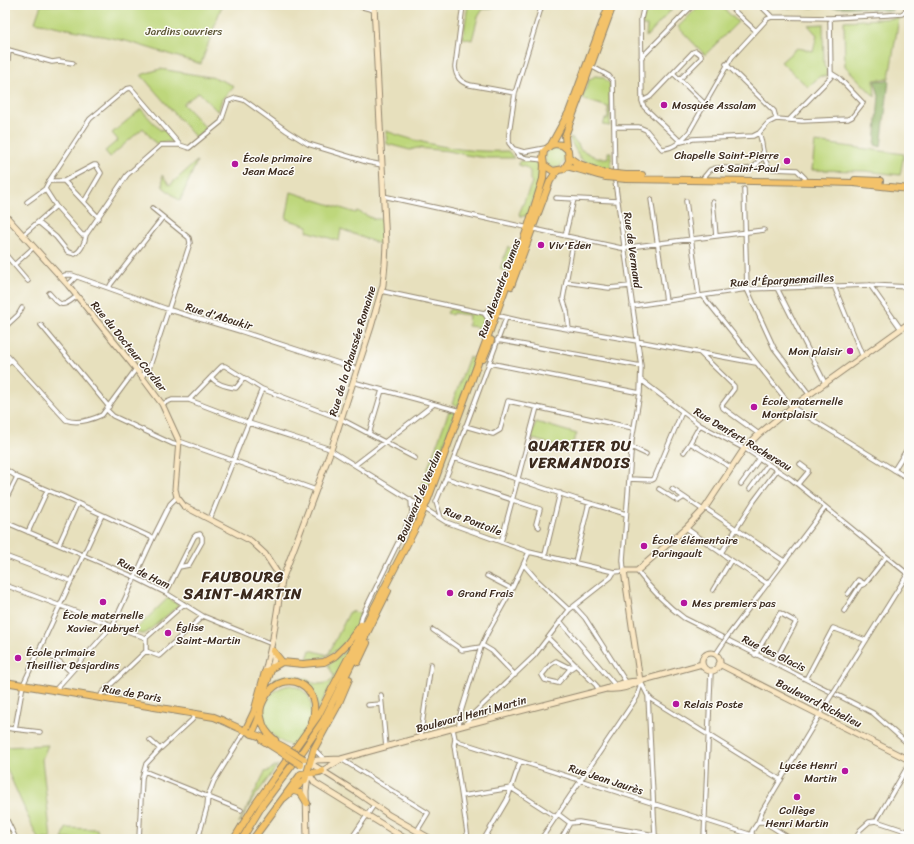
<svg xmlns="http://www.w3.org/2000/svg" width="914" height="844" font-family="Sriracha,sans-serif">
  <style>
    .green { fill: #bed77b; stroke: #7c804c }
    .forest { fill: #96b86b; stroke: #687144 }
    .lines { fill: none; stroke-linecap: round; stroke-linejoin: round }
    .street-casing { stroke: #91856e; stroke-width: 5.5 }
    .secondary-casing { stroke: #91856e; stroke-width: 7 }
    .primary-casing { stroke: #91856e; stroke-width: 8 }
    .street { stroke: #fff; stroke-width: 3.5 }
    .secondary { stroke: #fae7c3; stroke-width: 5 }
    .primary { stroke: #f3c26a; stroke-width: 6 }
    .street-bridge-casing { stroke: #91856e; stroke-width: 5.5; stroke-linecap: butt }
    .primary-bridge-casing { stroke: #91856e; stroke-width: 8; stroke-linecap: butt }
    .street-bridge { stroke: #fff; stroke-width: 3.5 }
    .primary-bridge { stroke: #f3c26a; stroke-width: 6 }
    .poi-dot { fill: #b5179e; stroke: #fdfcf7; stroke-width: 1.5 }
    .labels { text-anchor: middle; stroke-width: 3; stroke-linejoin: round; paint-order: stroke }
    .park-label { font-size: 11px; fill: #5c5535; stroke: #fdfcf7 }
    .poi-label { font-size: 11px; fill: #3b2a1e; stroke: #fdfcf7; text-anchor: start }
    .street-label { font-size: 11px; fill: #3b2a1e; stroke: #fdfcf7 }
    .district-label { font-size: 15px; font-weight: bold; letter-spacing: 1px; fill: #3b2a1e; stroke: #fdfcf7 }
  </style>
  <rect width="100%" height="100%" fill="#fdfcf7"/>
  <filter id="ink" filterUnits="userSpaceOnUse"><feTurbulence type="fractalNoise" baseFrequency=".025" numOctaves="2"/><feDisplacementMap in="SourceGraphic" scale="8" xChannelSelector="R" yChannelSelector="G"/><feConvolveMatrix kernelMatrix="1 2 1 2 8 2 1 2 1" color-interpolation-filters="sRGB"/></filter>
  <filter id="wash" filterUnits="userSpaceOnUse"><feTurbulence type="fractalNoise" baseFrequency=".012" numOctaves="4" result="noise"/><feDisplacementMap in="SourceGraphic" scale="16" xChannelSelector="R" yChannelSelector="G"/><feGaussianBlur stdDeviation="0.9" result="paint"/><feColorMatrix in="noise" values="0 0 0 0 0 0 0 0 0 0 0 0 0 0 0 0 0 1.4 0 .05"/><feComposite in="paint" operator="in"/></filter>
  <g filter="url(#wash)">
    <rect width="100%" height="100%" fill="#e7e0bd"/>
    <path class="green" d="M41,5H222L201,64L126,41L35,22Z
      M468,5H494L493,9H483L478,17L472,40L463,38Z
      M653,5H665V8H673L646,37L647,26H642C643,17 645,11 653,5Z
      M698,7H722L738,22L705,55L678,27Z
      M899,18L889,78L874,80L875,97L845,66L844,21Z
      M823,24L824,66L827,70V77L820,76L808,87L781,62L797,48L813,51L817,35L808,25Z
      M160,69L216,78L234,86L222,99L218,112L199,92L183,104L206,128L196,138L141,75Z
      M595,76L603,77L610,84V126L603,125L605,119H608V107L582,99L589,80Z
      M141,109L160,130L164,129L173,139L172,142H162L156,144L143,128L110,157L105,151L118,140L112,133Z
      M386,131C425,145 467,153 508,151L514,158H487L466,155L449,151L417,148L410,150L387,144Z
      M569,138H573V140L578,144L580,149L597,158H608V152H611V169C601,169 588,164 580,158Z
      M815,142L904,154L900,175L865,171L812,170Z
      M545 158a10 10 0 1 1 20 0a10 10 0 1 1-20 0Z
      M197,161L180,201L163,187L162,175L170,185Z
      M520,161L536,162L540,167L542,176L527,216H521L519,214L532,182L530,180V171L525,167L519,165L518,163Z
      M291,192L356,213L357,211L374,219H382V245L341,229L339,241L307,231L308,226L286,219Z
      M508,246L515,253L507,271L500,269Z
      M450,309L484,315L486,318L481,338L476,337L478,327L468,326L469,315L453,313L452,315L447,313Z
      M469,357L476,360L458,406L452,404Z
      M449,411L455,412L427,494L420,490Z
      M536,422L577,434L569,450L530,438Z
      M168,598L179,605L146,633L142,634L135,630Z
      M350,611L362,614C359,620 356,629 352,634C341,648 325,662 307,659L310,650L328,655Z
      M348,649L349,650L317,712C319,686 298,670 274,683L275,678C283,676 292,674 300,677C314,681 312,687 330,682L334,676L328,665Z
      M291,685C305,689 313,697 311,712C311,716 311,720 308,724C304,732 298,740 292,747C284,743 275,739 269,731C254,712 269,687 291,685Z
      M48,745L42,759L51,839H38L5,765V747Z
      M278,765L253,799L239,823L265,772L269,771L272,768Z
      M66,828L97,829L99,836L106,839H62Z"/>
    <path class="forest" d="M779,5H891L892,11L857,7L783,8Z
      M889,80L881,147L875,145L879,96L875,81Z"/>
  </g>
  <g filter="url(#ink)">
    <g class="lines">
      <defs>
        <path id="street" d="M355,5L374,10
          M463,5L455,67C456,77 460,82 470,85L515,93
          M542,5L515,93L509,134V143L519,156L526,158L543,160
          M649,5L643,10L641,19L642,101L644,107L681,142
          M728,5L756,31
          M760,5L772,17L830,18L888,15L902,14L909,8
          M5,49L52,62L59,61L73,63
          M641,58L693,5
          M726,64L774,111L776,119
          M5,65L8,60L9,50
          M673,73L704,103
          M642,101L650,97L693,52L696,51L701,55V58L680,79
          M790,119L831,77L830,18
          M615,127H639L646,130L662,149C675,148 681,141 689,132L732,57L767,19L772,17
          M759,133C764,145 761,157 769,167L772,169L797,170L805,178
          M681,142L693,139L753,136L759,133L768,123L776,119L802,121L848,119L852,117L863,103L839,78L831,73
          M514,149L524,152L545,148
          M704,177C706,175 708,172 710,170C722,163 745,175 756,165C759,162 761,158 762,154
          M49,181H64L99,218
          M64,181L94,165H96L101,173L84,202
          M45,189L49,181L90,119L126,89L131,88L180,145
          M45,189L56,206L82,235H86
          M744,189L747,289L774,348L809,394
          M383,196L621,248L764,230
          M556,198L617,201
          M651,199L666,301
          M686,201L699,296
          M27,202L45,189
          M713,202L716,236
          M38,222L56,237L68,252L75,254C81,251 85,242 86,235L127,175L161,145H180L189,148L221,122L228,101L236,98L244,100L287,131L308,144L367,162L382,165
          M23,235L56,206
          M565,236L574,199
          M5,254L28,281
          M14,265L34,247
          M61,277L65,275H72L170,310L240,331L357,369
          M566,282L609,288L630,286
          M68,285L76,277
          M870,285L901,329
          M834,286L862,355
          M109,288L111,284L163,217
          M777,288L825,383
          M381,291L484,313
          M49,293C61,307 62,308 77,296
          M703,296L792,407L909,479
          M632,306L747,289L870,285L909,287
          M484,313C497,307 497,291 507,283
          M484,313L488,319L484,337L486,341
          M500,316L521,321L637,341L756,363
          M41,325L109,407
          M5,327L18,315L22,308
          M569,330L567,311L563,299L574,238
          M497,340L641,366
          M5,353L66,420C77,424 91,420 102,415L136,369
          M700,353L734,386V389L722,405L723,408L759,434
          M489,363L640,393
          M5,366L11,360
          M142,376L149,369L190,243L189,238L152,208
          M211,377C216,384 228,387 236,388L244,378
          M641,380L700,425L747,450L791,479L909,575
          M353,382L460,411
          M189,400L218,370L222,366H225L262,389L341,419L415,458
          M162,404L172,400H189L249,423L327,448L446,522L529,552L614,572L624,571L623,560L632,439L640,393L641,366L615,181L613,81L609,76L591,66
          M107,410L113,416L173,444L179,445
          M700,425L690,443L732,468
          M465,426L493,434L500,430L508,401L633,428
          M369,434L382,390
          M179,441L316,490
          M631,447L646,454
          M684,452L690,443
          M454,458L576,499L626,514
          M355,465L434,404
          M5,469L17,477L64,497L153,538
          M894,470L909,446
          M446,478L540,509L536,524L539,527
          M629,479L652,480L654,479L682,412
          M741,484L760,458
          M798,484L808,472V470L800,464
          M659,489L678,501L684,497L703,510
          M672,489L684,497
          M750,489L768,464
          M5,501L17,477
          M705,508L784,561
          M441,518L436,502L454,458L506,318
          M210,519L262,389
          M5,522L132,576L166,593L203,616L272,644
          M583,528L589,503
          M686,528L731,560L768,584
          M28,532L47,491
          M501,542L537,407
          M59,544L77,504
          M721,553L754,501L777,470
          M545,555L560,493
          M5,556L71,581
          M575,562L583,530
          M524,565L537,580L569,610
          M637,571C650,588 666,605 684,618L873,713L909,745
          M487,576L512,589
          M5,585L146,638
          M713,590L731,560
          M166,593L179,567L189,565L202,542V537L200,534L196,535L194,537L179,567
          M848,594L858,580L865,584
          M574,606L585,618L626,682
          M844,611L860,586L865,584L886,557
          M560,621L615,685
          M360,626L362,616L412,514L411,500
          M433,630L462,650L481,647
          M727,637L825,508
          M146,638L184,604
          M548,638L596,685L599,691
          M482,645L492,651L515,675
          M146,651L159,656L203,616
          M716,654L724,642
          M755,655L780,613L796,622L774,663
          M53,658L60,662L71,672
          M556,661L568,667L576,665L570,669L558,683L545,680L542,675L550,665Z
          M806,679L833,628L865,640
          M641,682L648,696L652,700L781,780
          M56,689L113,625L153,538L170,504L177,497
          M835,690L909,572
          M381,695L386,747
          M648,696L655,835
          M100,698L102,693L146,651V638
          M368,705L382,704
          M465,725L473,714L534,656L569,610L611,577L614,572
          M459,727L460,715L481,647L487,634L512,589L529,552
          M5,728L40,732
          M15,729L23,685L102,515
          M453,729L455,739L454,745L468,839
          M420,738L431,664
          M455,739L460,742L752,835
          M150,740L160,749
          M314,749L324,759
          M341,759L428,813L417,831
          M144,771L241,810
          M462,796L511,788L556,817
          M558,814L570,823L579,822L655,835
          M5,816L16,839
          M876,821L909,832
          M758,822L762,811L831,696
          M655,835L660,839
          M139,839L142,778L146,764L160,749L192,720L195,714
          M198,839L207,807L208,796L214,781L245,731
          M351,839L374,805
          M484,839L507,800L520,762
          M541,839L637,697L640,687V681
          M561,839L570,823
          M704,839L711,671
          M758,839L752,835V831L758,822H764L791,839
          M856,839L860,830L869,822L876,821L909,764"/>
        <path id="secondary" d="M5,215L68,285L136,369L162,404L179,441L175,489L177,497L184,506L251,541L265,554L282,580
          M702 662a9 9 0 1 1 18 0a9 9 0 1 1-18 0Z
          M719,664L909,760
          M272,667L274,660L273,651
          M265,672L273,638L282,580L331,450L371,327L383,285L385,264L386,244L374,5
          M640,681L624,571H637L686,528L705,508L744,449L759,434L792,407L909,323
          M607,689C619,690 630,687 640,681L702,664
          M310,763L317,760L341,759L465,725L606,689C617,684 628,681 640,681
          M310,763L356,792L389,815L431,839
          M322,771L340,760
          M308,772L315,783L406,839
          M307,839L306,791L308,775"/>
        <path id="primary" d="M551,145L569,112L609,5
          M566,147L565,136L613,5
          M570,158L577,163L601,172
          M566,166C580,169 593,174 606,177
          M626,175H642
          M626,179L816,182L854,183L909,189
          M855,180L880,181
          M511,286L550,181L557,171
          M483,359L491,340
          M273,651L282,662
          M358,662L367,643
          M5,682L214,717C225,721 235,727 246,731C260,737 275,741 289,750
          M261,700L272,667
          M245,731L254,712L265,672L282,662L303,664L324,662L335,656L347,644L361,625
          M252,734L258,720L259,715
          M262,740L284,754
          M275,740C266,733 263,727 261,717C259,709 262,703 266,696C285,666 324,685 312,722
          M294,791L301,793L307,803
          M284,798L305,780L314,749L338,705L349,679
          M234,839L254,806L318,716L418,523L428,499L528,227L543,179L544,165L543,158L544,151L551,145L555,144L562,145L568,150L569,161L564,169L553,171L544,165
          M242,839L263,804L302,752L323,721L388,591
          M253,839L301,774C308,772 315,774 322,771"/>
      </defs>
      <use href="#street" class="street-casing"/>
      <use href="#secondary" class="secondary-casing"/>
      <use href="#primary" class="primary-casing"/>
      <use href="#street" class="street"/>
      <use href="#secondary" class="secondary"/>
      <use href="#primary" class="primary"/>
      <defs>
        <path id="street-bridge" d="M724,642L727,637
          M831,696L835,690"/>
        <path id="primary-bridge" d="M606,173L626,175
          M606,177L626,179
          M289,750L304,759
          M284,754L301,765"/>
      </defs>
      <use href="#street-bridge" class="street-bridge-casing"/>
      <use href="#primary-bridge" class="primary-bridge-casing"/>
      <use href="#street-bridge" class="street-bridge"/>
      <use href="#primary-bridge" class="primary-bridge"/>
    </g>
  </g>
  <g class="poi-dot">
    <circle cx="664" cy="105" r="4"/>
    <circle cx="787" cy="161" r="4"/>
    <circle cx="235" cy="164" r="4"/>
    <circle cx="541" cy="245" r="4"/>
    <circle cx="850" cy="351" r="4"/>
    <circle cx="754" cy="407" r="4"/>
    <circle cx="644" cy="546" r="4"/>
    <circle cx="450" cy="593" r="4"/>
    <circle cx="103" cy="602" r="4"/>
    <circle cx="684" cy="603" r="4"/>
    <circle cx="168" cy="633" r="4"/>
    <circle cx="18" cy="658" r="4"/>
    <circle cx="676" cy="704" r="4"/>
    <circle cx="845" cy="771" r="4"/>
    <circle cx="797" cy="797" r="4"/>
  </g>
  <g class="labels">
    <g class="park-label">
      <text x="184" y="35">Jardins ouvriers</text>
    </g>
    <g class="poi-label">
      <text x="672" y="109">Mosquée Assalam</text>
      <text x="779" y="159" text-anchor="end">Chapelle Saint-Pierre<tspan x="779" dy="13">et Saint-Paul</tspan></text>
      <text x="243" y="162">École primaire<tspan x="243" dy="13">Jean Macé</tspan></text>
      <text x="549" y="249">Viv'Eden</text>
      <text x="842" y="355" text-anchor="end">Mon plaisir</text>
      <text x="762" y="405">École maternelle<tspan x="762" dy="13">Montplaisir</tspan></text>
      <text x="652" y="544">École élémentaire<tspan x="652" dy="13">Paringault</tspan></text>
      <text x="458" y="597">Grand Frais</text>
      <text x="692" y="607">Mes premiers pas</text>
      <text x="103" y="619" text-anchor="middle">École maternelle<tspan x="103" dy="13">Xavier Aubryet</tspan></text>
      <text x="176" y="631">Église<tspan x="176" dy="13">Saint-Martin</tspan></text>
      <text x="26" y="656">École primaire<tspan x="26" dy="13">Theillier Desjardins</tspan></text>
      <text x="684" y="708">Relais Poste</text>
      <text x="837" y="769" text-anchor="end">Lycée Henri<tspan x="837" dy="13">Martin</tspan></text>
      <text x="797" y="814" text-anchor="middle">Collège<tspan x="797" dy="13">Henri Martin</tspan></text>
    </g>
    <g class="street-label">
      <text transform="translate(633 250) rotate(82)" y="4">Rue de Vermand</text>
      <text transform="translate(782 280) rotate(-3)" y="4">Rue d'Épargnemailles</text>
      <text transform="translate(499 288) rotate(-70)" y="4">Rue Alexandre Dumas</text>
      <text transform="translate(219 316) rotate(17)" y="4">Rue d'Aboukir</text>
      <text transform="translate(129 346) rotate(51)" y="4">Rue du Docteur Cordier</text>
      <text transform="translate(352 351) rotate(-73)" y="4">Rue de la Chaussée Romaine</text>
      <text transform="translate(743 439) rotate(31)" y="4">Rue Denfert Rochereau</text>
      <text transform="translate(419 496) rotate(-67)" y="4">Boulevard de Verdun</text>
      <text transform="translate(473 521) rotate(21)" y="4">Rue Pontoile</text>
      <text transform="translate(144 573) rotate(26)" y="4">Rue de Ham</text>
      <text transform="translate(774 653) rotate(26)" y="4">Rue des Glacis</text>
      <text transform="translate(132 693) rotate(10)" y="4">Rue de Paris</text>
      <text transform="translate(819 703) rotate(27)" y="4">Boulevard Richelieu</text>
      <text transform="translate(471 714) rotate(-15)" y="4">Boulevard Henri Martin</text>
      <text transform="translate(606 779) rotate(18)" y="4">Rue Jean Jaurès</text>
    </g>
    <g class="district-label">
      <text x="580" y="451">QUARTIER DU<tspan x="580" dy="17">VERMANDOIS</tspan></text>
      <text x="243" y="582">FAUBOURG<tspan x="243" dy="17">SAINT-MARTIN</tspan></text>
    </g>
  </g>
  <rect width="914" height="844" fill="none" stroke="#fdfcf7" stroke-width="20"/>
</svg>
